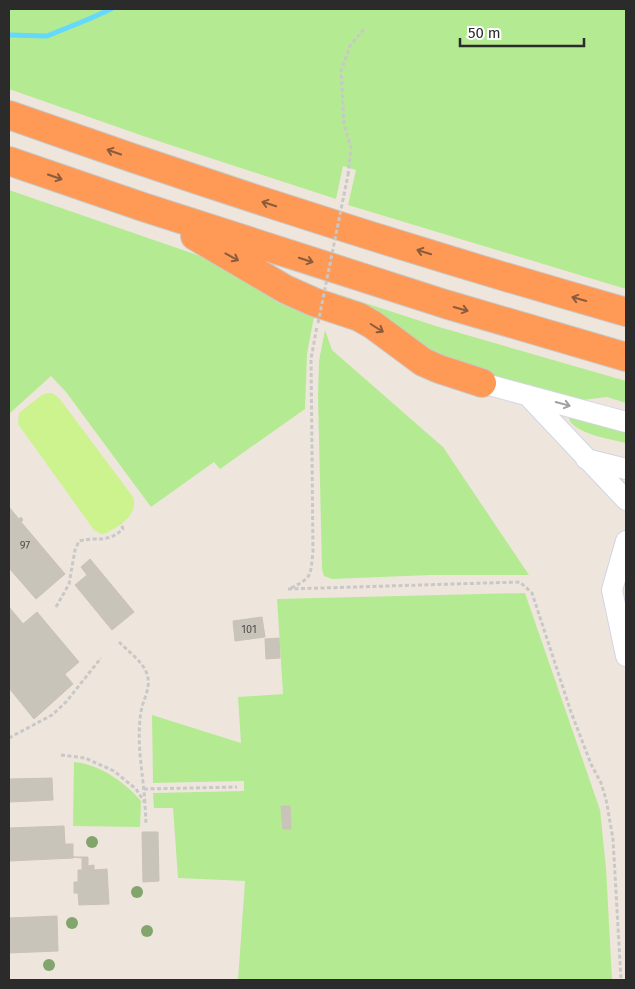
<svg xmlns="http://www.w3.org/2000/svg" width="635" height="989" font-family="'Fira Sans',sans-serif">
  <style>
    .green { fill: #b4eb92 }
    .pitch { fill: #ccf38d }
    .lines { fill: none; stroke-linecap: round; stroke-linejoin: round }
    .stream { stroke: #64d9fb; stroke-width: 5 }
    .building { fill: #c9c4ba; stroke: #cac2b5 }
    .minor-casing { stroke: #d1d5e5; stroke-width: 22 }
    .highway-casing { stroke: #c8c8c8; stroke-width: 30 }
    .path { stroke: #c8c8c8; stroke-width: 3; stroke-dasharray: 4 2.5; stroke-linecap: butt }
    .minor { stroke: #fff; stroke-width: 20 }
    .highway { stroke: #ff9956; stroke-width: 28 }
    .path-bridge { stroke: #c8c8c8; stroke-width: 3; stroke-dasharray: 4 2.5; stroke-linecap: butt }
    .tree { fill: #82a56d }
    .oneway { stroke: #8a5c3e }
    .oneway2 { stroke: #a0a0a0 }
    .labels { text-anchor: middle; stroke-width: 4; stroke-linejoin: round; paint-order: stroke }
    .number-label { font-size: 11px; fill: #52514f }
  </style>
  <rect width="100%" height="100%" fill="#eee6dc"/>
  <path class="green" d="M9,9H626V289L348,205L356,170L343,166L336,199L146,137L9,89Z
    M9,190L206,258L253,283L277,302L314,317L307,354L305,409L220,469L214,462L151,507L66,392L51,376L9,414Z
    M331,292L439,327L626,381V403L607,397L574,401L466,371L330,299Z
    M325,330L332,350L443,447L529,575H431L332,579L324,576L322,569L318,397L319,361Z
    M569,416L626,433V443C613,440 567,432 569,416Z
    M525,593L600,810L606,868L612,980H238L245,881L178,878L173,808H154L153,793L244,791V781L153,783L152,715L241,743L238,697L283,694L277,599Z
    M74,762C99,764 125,782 141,801L140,827L73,826Z"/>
  <path class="pitch" d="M48,393H52L59,398L133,497C139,514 119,527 106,533L101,534L94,530L18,424L19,413L42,395Z"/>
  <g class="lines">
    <path class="stream" d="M9,35L47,36L89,19L111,9"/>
  </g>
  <path class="building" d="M9,507L19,519L21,517L23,520L21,522L65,574L36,599L9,568Z
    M90,559L134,612L112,630L75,585L87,575L81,567Z
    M9,607L73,684L34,719L9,688Z
    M37,612L79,662L65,674L23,624Z
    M262,617L265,637L235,641L233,621Z
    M279,638L280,658L266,659L265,639Z
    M52,778L53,800L9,802V779Z
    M281,806H290L291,829H283Z
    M64,826L65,844H73V858L9,861V828Z
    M142,832H158L159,881L143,882Z
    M73,857H88V866L94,865V870L107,869L109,904L79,905L78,893H74V882H78V870H82V858Z
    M57,916L58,951L9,953V918Z"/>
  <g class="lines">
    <defs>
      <path id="minor" d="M482,383L626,422
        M527,395L626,500
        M586,459L626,469
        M626,541L612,590L626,656"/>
      <path id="highway" d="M9,115C212,187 418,253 626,312
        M9,161L143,207L445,304L626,357
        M195,236L285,289L314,302L359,317L373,325L423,362L439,369L482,383"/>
    </defs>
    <use href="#minor" class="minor-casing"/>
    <use href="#highway" class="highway-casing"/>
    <path class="path" d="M348,175L351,148L344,124L341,71L350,46L365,28
      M291,588C313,577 310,576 313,552L311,359L317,326
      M288,589L520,582L532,593L571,712L591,764L601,783L606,799L613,839L621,980
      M56,607L69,584L75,550L79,541C99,536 106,544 123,529L121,523
      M119,642C128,651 143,662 147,674C151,686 145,696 142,707C135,737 143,773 145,803
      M9,738L52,715L66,702L101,658
      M61,755L85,758L114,771L136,789L145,803L146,824
      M144,789L237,787"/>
    <use href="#minor" class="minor"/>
    <use href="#highway" class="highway"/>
    <path class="path-bridge" d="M318,323L348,175"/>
  </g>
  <g class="tree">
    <circle cx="92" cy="842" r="6"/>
    <circle cx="137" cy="892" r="6"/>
    <circle cx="72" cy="923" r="6"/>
    <circle cx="147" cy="931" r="6"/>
    <circle cx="49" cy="965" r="6"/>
  </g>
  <defs><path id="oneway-shaft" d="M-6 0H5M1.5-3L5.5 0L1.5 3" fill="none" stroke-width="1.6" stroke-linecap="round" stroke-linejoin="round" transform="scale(1.25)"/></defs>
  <g class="oneway">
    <use href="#oneway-shaft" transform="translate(114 152) rotate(-161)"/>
    <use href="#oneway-shaft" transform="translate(55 177) rotate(19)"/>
    <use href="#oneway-shaft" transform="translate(269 204) rotate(-162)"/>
    <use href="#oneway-shaft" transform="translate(424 252) rotate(-163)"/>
    <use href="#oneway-shaft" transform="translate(232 257) rotate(29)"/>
    <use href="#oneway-shaft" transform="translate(306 260) rotate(18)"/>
    <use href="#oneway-shaft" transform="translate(579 299) rotate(-164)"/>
    <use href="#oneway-shaft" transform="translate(461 309) rotate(16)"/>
    <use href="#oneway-shaft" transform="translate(377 328) rotate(32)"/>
  </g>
  <use class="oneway2" href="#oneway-shaft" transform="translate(563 404) rotate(15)"/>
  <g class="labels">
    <g class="number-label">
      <text x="25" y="549">97</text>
      <text x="249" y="633">101</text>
    </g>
  </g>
  <rect width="635" height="989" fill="none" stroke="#2b2b2b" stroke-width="20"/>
  <path d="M460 38v8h124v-8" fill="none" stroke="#2b2b2b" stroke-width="2.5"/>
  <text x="468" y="38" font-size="15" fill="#2b2b2b" stroke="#ffffff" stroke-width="4" paint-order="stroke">50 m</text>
</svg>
